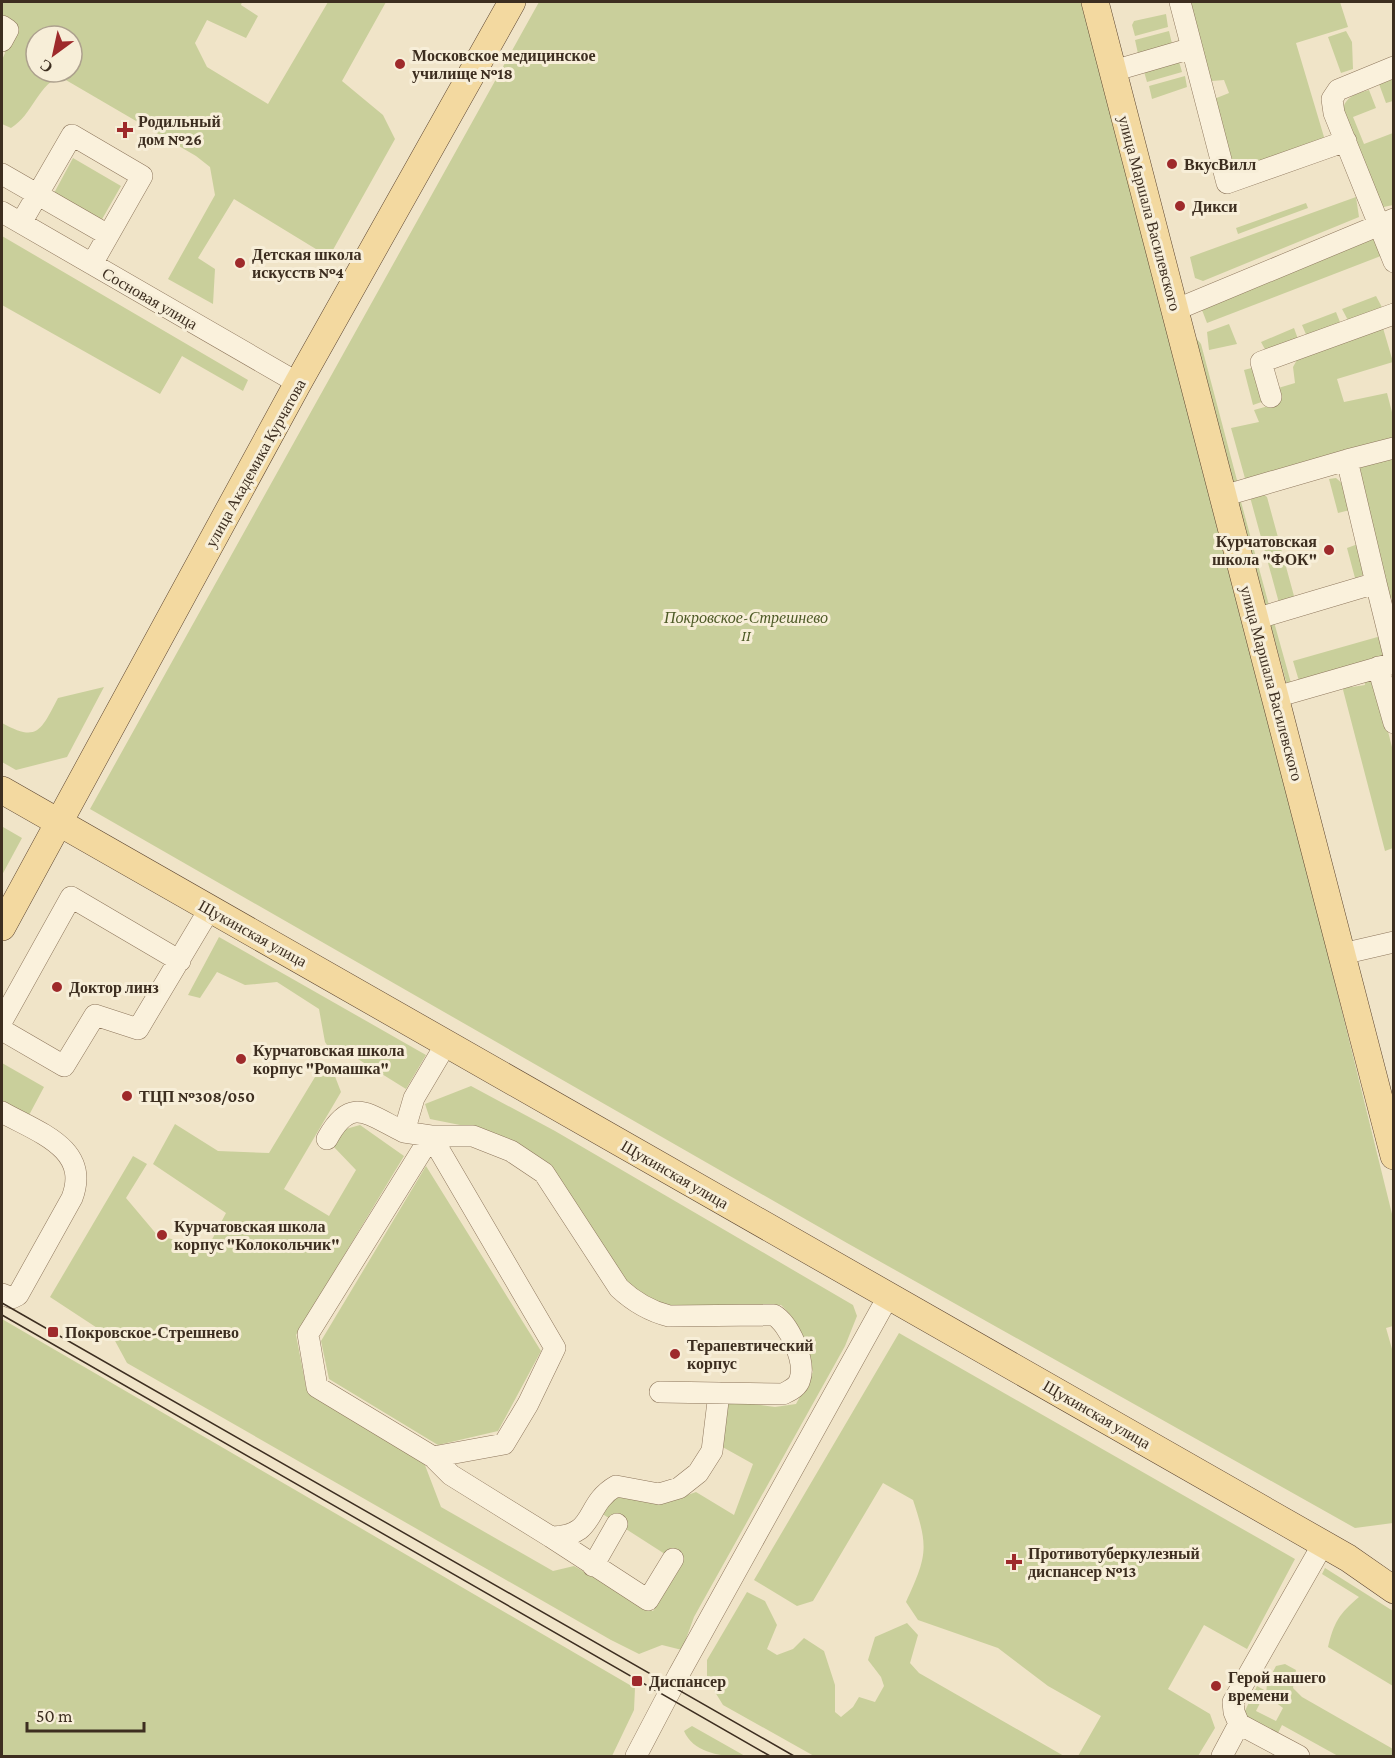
<svg xmlns="http://www.w3.org/2000/svg" width="1395" height="1758" font-family="'Crimson Pro',serif">
  <style>
    .green { fill: #c9cf9b; fill-rule: evenodd }
    .lines { fill: none; stroke-linecap: round; stroke-linejoin: round }
    .minor-casing { stroke: #8d765c; stroke-width: 22 }
    .major-casing { stroke: #5b4430; stroke-width: 28 }
    .minor { stroke: #faf1dc; stroke-width: 21 }
    .major { stroke: #f3d9a0; stroke-width: 27 }
    .tram { stroke: #3d2e20; stroke-width: 1.5 }
    .poi-dot { fill: #9e2a2b; stroke: #f7eed8; stroke-width: 2 }
    .labels { text-anchor: middle; stroke-width: 6; stroke-linejoin: round; paint-order: stroke }
    .poi-label { font-size: 16px; font-weight: bold; fill: #3d2e20; stroke: #f7eed8; text-anchor: start }
    .street-label { font-size: 16px; fill: #3d2e20; stroke: #f7eed8 }
    .park-label { font-size: 16px; font-style: italic; fill: #4d5a26; stroke: #f7eed8 }
  </style>
  <rect width="100%" height="100%" fill="#f0e4c8"/>
  <path class="green" d="M2,2H242L241,5L258,16L246,38L207,20L195,43L207,67L268,104L328,2H386L342,81L383,115L395,139L329,257L234,199L198,258L215,269L213,304L168,279L215,195L210,167L196,156L59,76C35,90 33,114 11,128L2,124V60L5,53L2,42ZM36,36H72V72H36Z
    M539,2H1084L1255,659L1393,1218V1326L1386,1328L1394,1356L1393,1523L1355,1528L847,1243L90,809Z
    M1189,2H1340L1348,27L1296,43L1324,137L1322,141L1236,170L1232,166L1214,99L1229,93L1224,80L1212,81L1207,75Z
    M1166,14L1168,27L1135,36L1132,25L1134,21Z
    M1169,31L1173,48L1139,58L1135,40Z
    M1346,31L1352,42L1353,69L1341,73L1328,37Z
    M1178,58L1182,72L1147,82L1143,68Z
    M1185,76L1187,87L1152,99L1149,86Z
    M1393,78V101L1386,103L1379,84Z
    M1369,90L1376,108L1353,117L1364,144L1393,133V205L1379,208L1342,113C1344,97 1355,94 1369,90Z
    M73,158L121,186L101,221L53,195Z
    M1356,197L1359,217L1203,281L1195,278L1190,257Z
    M1306,203L1308,208L1238,234L1236,228Z
    M2,236L248,380L243,391L182,356L160,394L2,305Z
    M1369,239H1375L1386,254L1207,323L1202,310Z
    M1376,296L1384,311L1350,324L1342,309Z
    M1336,312L1342,327L1308,339L1302,325Z
    M1229,324L1237,344L1209,350L1207,332Z
    M1294,328L1299,342L1267,353L1261,342Z
    M1383,328L1393,362L1337,379L1344,402L1387,393L1393,416V443L1246,482L1231,428L1259,422L1254,410L1276,404L1275,389L1295,383L1293,367L1298,358Z
    M1197,339L1201,344L1238,484L1229,487L1192,341Z
    M1259,366L1267,400L1253,405L1244,370Z
    M1393,456V598L1386,600L1357,465Z
    M1336,478L1344,485L1350,510L1338,513L1329,479Z
    M1263,494L1267,497L1294,596L1291,601L1279,603L1250,497Z
    M1240,498L1270,609H1266L1233,502Z
    M1358,544L1366,570L1363,575L1355,578L1347,548Z
    M1274,622L1291,683L1287,685L1270,623Z
    M1381,636L1386,655L1299,681L1293,661Z
    M1363,675L1374,677L1393,751V848L1385,851L1341,682L1349,679L1352,687L1365,685Z
    M104,687L67,757L16,770L2,762V723C38,743 41,730 58,698Z
    M3,827L22,838L2,875V830Z
    M219,937L426,1055L406,1089L345,1051L335,1057L325,1042L319,1009L277,982L245,985L217,972L200,998L188,995Z
    M2,1063L44,1087L28,1117L2,1103Z
    M331,1066L341,1092L284,1189L329,1216L356,1170L333,1146L339,1131L360,1125L404,1156L296,1335L306,1387L423,1460L441,1507L553,1571L574,1566L653,1611L682,1565L601,1513L612,1493L662,1504L696,1492L734,1515L753,1464L719,1445L726,1400L775,1407L796,1404L813,1372C807,1345 802,1325 781,1305L663,1307L623,1282L549,1168L470,1127L430,1119L425,1104L471,1086L555,1131L853,1305L857,1316L845,1346L694,1617L682,1650L662,1645L639,1654L611,1640L127,1363L114,1339L50,1297L133,1156L147,1164L126,1198L158,1236L208,1247L226,1213L153,1164L175,1124L218,1151L269,1153L315,1077Z
    M426,1166L541,1351L498,1431L438,1445L329,1379L321,1341Z
    M2,1319L635,1688L634,1710L612,1756H2Z
    M899,1333L1295,1559L1247,1649L1204,1625L1168,1689L1210,1714L1215,1728L1198,1756H1078L1101,1716L1048,1686L998,1648L918,1620L906,1602C927,1556 929,1548 913,1500L883,1483L813,1601L797,1606L754,1580Z
    M1325,1568L1393,1611V1686L1328,1647C1334,1622 1339,1614 1359,1597L1322,1574Z
    M747,1592L765,1601L777,1625L767,1649L777,1655L793,1649L804,1638L824,1651L835,1685V1712L841,1717L853,1707L859,1697L875,1702L884,1686L881,1677L868,1660L875,1637L907,1623L918,1635L910,1663L919,1673L1064,1756H814L723,1705L707,1679V1660Z
    M1285,1664L1296,1670L1293,1688L1302,1697L1393,1749V1756H1338L1282,1725L1276,1737L1242,1717L1257,1686L1266,1691L1256,1711L1276,1721L1283,1708L1266,1695L1267,1683L1276,1666Z
    M692,1726L745,1756C724,1757 694,1754 684,1731Z"/>
  <g class="lines">
    <defs>
      <path id="minor" d="M2,26L8,30L2,41
        M1192,48L1227,183L1346,141
        M1394,67L1338,90L1332,99L1334,113L1394,262
        M1113,71L1192,48L1180,2
        M2,174L108,235
        M2,212L298,383
        M21,223L72,135L142,176L92,264
        M1175,310L1394,219
        M1271,397L1261,362L1394,314
        M1347,460L1394,448
        M1223,496L1347,460L1376,583L1255,619
        M1376,583L1394,656
        M1378,667L1394,723
        M1276,697L1394,663
        M1342,954L1394,942
        M2,1021L71,897L180,961
        M2,1030L64,1066L95,1015L138,1029L209,910
        M2,1112C37,1132 91,1148 72,1198L18,1295L12,1298L2,1294
        M404,1132L431,1136L308,1334L317,1387L433,1457L504,1444L528,1404L555,1348L431,1136
        M431,1136H473L511,1151L544,1173L619,1288C634,1302 649,1311 669,1316L774,1315C789,1324 806,1361 800,1379C798,1387 791,1390 783,1394L660,1392
        M327,1139C351,1095 367,1114 404,1132L414,1098L446,1044
        M433,1457L451,1475L551,1537C598,1536 583,1505 616,1486L659,1494L679,1488L698,1473L712,1451L719,1393
        M551,1537L648,1600L673,1559
        M593,1566L617,1524
        M636,1756L679,1674L889,1295
        M1222,1756L1239,1724
        M1299,1756L1239,1724L1234,1712L1233,1702L1323,1544"/>
      <path id="major" d="M1095,2L1394,1156
        M2,790L1348,1558L1394,1590
        M2,927L298,383L512,2"/>
    </defs>
    <use href="#minor" class="minor-casing"/>
    <use href="#major" class="major-casing"/>
    <use href="#minor" class="minor"/>
    <use href="#major" class="major"/>
    <path class="tram" d="M2,1303L794,1756
      M2,1315L770,1756"/>
  </g>
  <g class="poi-dot">
    <circle cx="400" cy="64" r="6"/>
    <path d="M122 121h6v6h6v6h-6v6h-6v-6h-6v-6h6z"/>
    <circle cx="1172" cy="164" r="6"/>
    <circle cx="1180" cy="206" r="6"/>
    <circle cx="240" cy="263" r="6"/>
    <circle cx="1329" cy="550" r="6"/>
    <circle cx="57" cy="987" r="6"/>
    <circle cx="241" cy="1059" r="6"/>
    <circle cx="127" cy="1096" r="6"/>
    <circle cx="162" cy="1235" r="6"/>
    <rect x="47" y="1326" width="12" height="12" rx="3"/>
    <circle cx="675" cy="1354" r="6"/>
    <path d="M1011 1553h6v6h6v6h-6v6h-6v-6h-6v-6h6z"/>
    <rect x="631" y="1675" width="12" height="12" rx="3"/>
    <circle cx="1216" cy="1686" r="6"/>
  </g>
  <g class="labels">
    <g class="poi-label">
      <text x="412" y="61">Московское медицинское<tspan x="412" dy="18">училище №18</tspan></text>
      <text x="138" y="127">Родильный<tspan x="138" dy="18">дом №26</tspan></text>
      <text x="1184" y="170">ВкусВилл</text>
      <text x="1192" y="212">Дикси</text>
      <text x="252" y="260">Детская школа<tspan x="252" dy="18">искусств №4</tspan></text>
      <text x="1317" y="547" text-anchor="end">Курчатовская<tspan x="1317" dy="18">школа "ФОК"</tspan></text>
      <text x="69" y="993">Доктор линз</text>
      <text x="253" y="1056">Курчатовская школа<tspan x="253" dy="18">корпус "Ромашка"</tspan></text>
      <text x="139" y="1102">ТЦП №308/050</text>
      <text x="174" y="1232">Курчатовская школа<tspan x="174" dy="18">корпус "Колокольчик"</tspan></text>
      <text x="65" y="1338">Покровское-Стрешнево</text>
      <text x="687" y="1351">Терапевтический<tspan x="687" dy="18">корпус</tspan></text>
      <text x="1028" y="1559">Противотуберкулезный<tspan x="1028" dy="18">диспансер №13</tspan></text>
      <text x="1228" y="1683">Герой нашего<tspan x="1228" dy="18">времени</tspan></text>
      <text x="649" y="1687">Диспансер</text>
    </g>
    <g class="street-label">
      <text transform="translate(1150 213) rotate(75)" y="6">улица Маршала Василевского</text>
      <text transform="translate(150 298) rotate(30)" y="6">Сосновая улица</text>
      <text transform="translate(255 463) rotate(-61)" y="6">улица Академика Курчатова</text>
      <text transform="translate(1272 683) rotate(75)" y="6">улица Маршала Василевского</text>
      <text transform="translate(253 933) rotate(29)" y="6">Щукинская улица</text>
      <text transform="translate(675 1174) rotate(30)" y="6">Щукинская улица</text>
      <text transform="translate(1097 1414) rotate(30)" y="6">Щукинская улица</text>
    </g>
    <g class="park-label">
      <text x="746" y="623">Покровское-Стрешнево<tspan x="746" dy="18">II</tspan></text>
    </g>
  </g>
  <rect width="1395" height="1758" fill="none" stroke="#3d2e20" stroke-width="6"/>
  <g transform="translate(54 54) rotate(213)"><circle r="28" fill="#f7eed8" stroke="#ada18e" stroke-width="1.5"/>
  <path d="M0-4.5L10 22L0 15L-10 22Z" fill="#9e2a2b"/>
  <text y="-9" font-size="16" font-weight="bold" text-anchor="middle" fill="#3d2e20">С</text>
  </g>
  <path d="M27 1722v9h117v-9" fill="none" stroke="#3d2e20" stroke-width="3"/>
  <text x="36" y="1722" font-size="18" fill="#3d2e20" stroke="#f7eed8" stroke-width="4.5" paint-order="stroke">50 m</text>
</svg>
